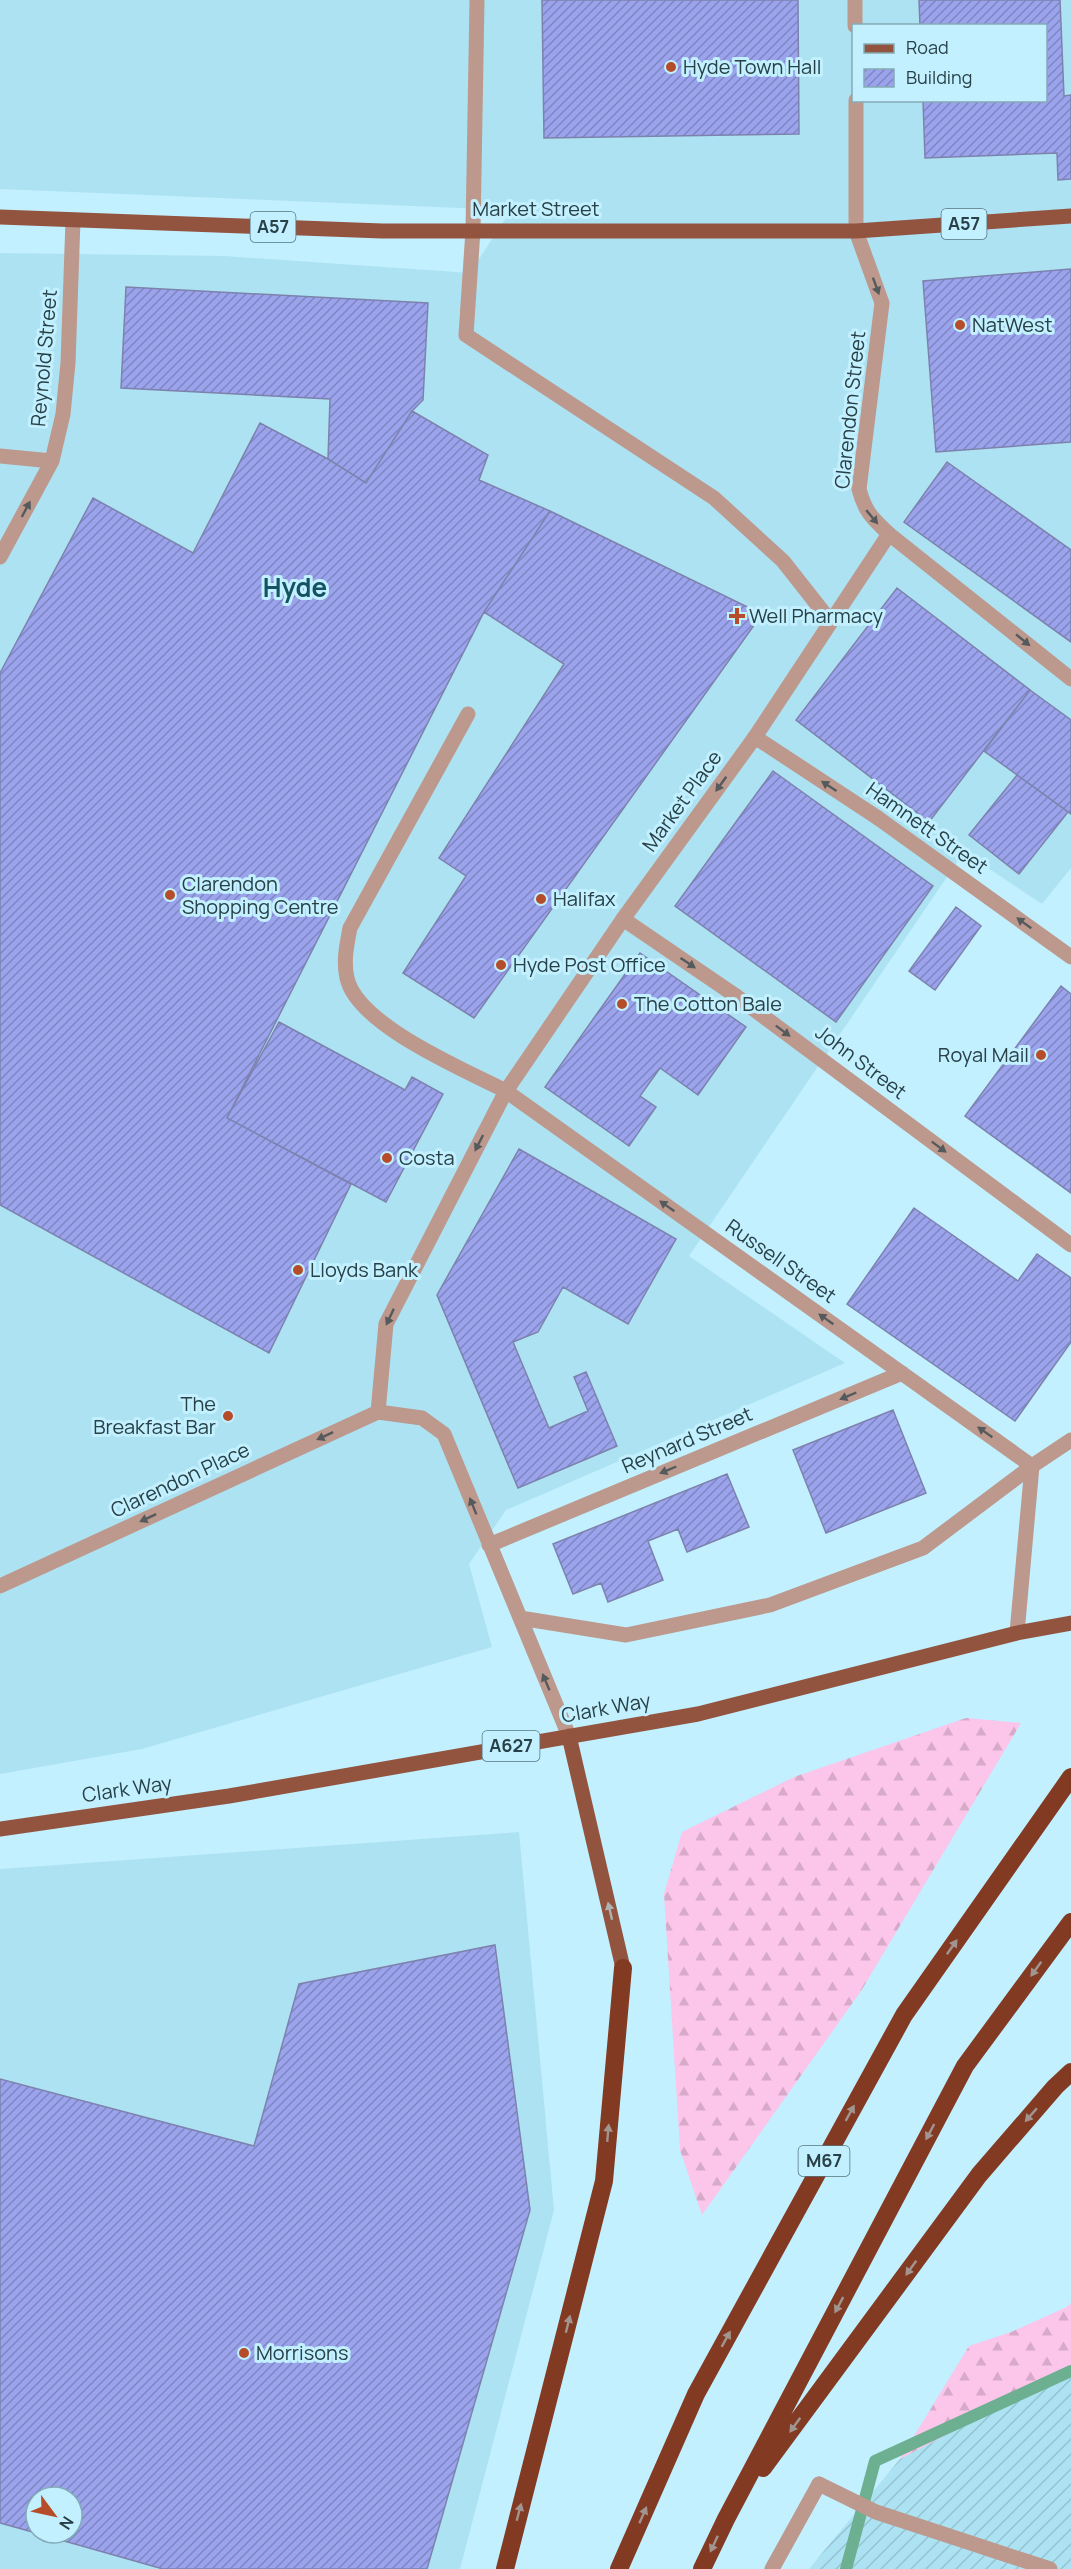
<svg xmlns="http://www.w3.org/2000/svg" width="1071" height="2569" font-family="Manrope,sans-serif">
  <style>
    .built { fill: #ade2f3; fill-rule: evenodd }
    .industrial { fill: url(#industrial-furrows) }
    .forest { fill: url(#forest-firs) }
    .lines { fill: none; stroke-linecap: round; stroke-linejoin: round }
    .stream { stroke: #6db091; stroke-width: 12 }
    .building { fill: url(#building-hatch); stroke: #7d82ad; stroke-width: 1.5 }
    .service { stroke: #bd988c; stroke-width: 15 }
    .pedestrian { stroke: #bd988c; stroke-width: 15 }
    .minor { stroke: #bd988c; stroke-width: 15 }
    .primary { stroke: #93543f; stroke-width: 15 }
    .motorway { stroke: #833a22; stroke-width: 18 }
    .oneway { fill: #555a5c }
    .oneway2 { fill: #afb2b2 }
    .oneway3 { fill: #a29590 }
    .poi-dot { fill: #b54d2a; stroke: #c2f0ff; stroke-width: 2 }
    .labels { text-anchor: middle; stroke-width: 6; stroke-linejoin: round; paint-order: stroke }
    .shield { fill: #c2f0ff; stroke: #56757e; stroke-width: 1.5 }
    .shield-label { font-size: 18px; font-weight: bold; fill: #284047 }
    .poi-label { font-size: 20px; fill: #284047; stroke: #c2f0ff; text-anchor: start }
    .street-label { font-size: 20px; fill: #284047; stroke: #c2f0ff }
    .district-label { font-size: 26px; font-weight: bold; fill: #155262; stroke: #c2f0ff }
  </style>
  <defs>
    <pattern id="industrial-furrows" width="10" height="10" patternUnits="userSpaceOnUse" patternTransform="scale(1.5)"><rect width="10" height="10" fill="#ade2f3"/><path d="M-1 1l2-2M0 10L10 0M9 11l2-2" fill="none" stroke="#95c3d2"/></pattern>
    <pattern id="forest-firs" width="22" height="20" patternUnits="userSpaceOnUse" patternTransform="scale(1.5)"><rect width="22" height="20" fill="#fcc5ea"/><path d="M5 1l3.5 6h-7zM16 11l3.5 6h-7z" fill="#d8aaca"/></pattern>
    <pattern id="building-hatch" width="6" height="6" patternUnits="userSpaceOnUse" patternTransform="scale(1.5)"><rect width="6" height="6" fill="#9ba3ed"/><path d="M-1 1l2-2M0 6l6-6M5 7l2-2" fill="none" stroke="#7e86c2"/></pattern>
  </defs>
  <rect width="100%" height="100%" fill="#c2f0ff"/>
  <path class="built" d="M0,0H1071V868L1042,904L964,852L689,1256L845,1363L506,1510L469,1564L492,1647L142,1749L0,1774V253L225,256L470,273L511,210L0,189ZM854,26H1046V100H854Z
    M519,1832L554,2210L460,2569H0V1869ZM36,2497H72V2533H36Z"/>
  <path class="industrial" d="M1071,2370V2569H809L900,2459Z"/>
  <path class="forest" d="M966,1718L1021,1723L861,1991L702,2215L680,2150L664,1894L682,1832L794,1777Z
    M1071,2303V2370L900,2459L969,2346L1011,2332L1067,2307Z"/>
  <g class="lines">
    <path class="stream" d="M846,2569L875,2461L1071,2371"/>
  </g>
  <path class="building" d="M542,0H798L799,134L544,138Z
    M919,0H1060L1064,96L1071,95V179L1058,180L1057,153L925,158L923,100H1046V26H920Z
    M1071,269V442L936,452L923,281Z
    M126,287L428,303L423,400L412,411L366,483L328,459L330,399L121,388Z
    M412,411L488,455L479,480L550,511L484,612L227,1118L351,1184L269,1353L0,1205V673L93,498L193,553L260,423L328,459L366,483Z
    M947,462L1071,550V642L904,522Z
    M550,511L762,614L474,1018L403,973L466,876L439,858L564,664L484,612Z
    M897,588L1030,690L929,822L796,720Z
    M1030,690L1071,720V814L984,751Z
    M773,771L933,886L836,1022L675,906Z
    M1017,775L1068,812L1019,874L969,835Z
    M956,907L981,926L935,990L909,971Z
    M640,953L746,1027L698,1095L660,1068L640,1096L656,1107L629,1146L545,1087Z
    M1061,986L1071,994V1193L965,1116Z
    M279,1022L405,1090L412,1077L443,1094L386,1202L227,1118Z
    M519,1149L676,1239L628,1324L563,1287L538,1332L513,1342L549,1428L588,1411L574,1377L586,1372L617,1446L518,1488L437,1295Z
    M914,1208L1018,1281L1037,1254L1071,1278V1342L1015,1421L847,1304Z
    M893,1410L926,1493L826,1533L793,1450Z
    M727,1474L749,1527L687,1552L678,1529L648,1541L663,1580L608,1602L601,1583L573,1594L553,1544Z
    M495,1945L530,2210L427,2569H163L36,2533H72V2497H36V2533L0,2523V2079L254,2146L299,1984Z"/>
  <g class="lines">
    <path class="service" d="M468,714L350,928C347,944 343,961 347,978C357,1025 465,1070 506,1091
      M736,996L623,919L755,737L878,818
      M819,2484L876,2512L1050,2569"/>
    <path class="pedestrian" d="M473,230L466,335L714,498L783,561L831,622
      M755,737L889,534
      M506,1091L623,919"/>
    <path class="minor" d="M855,0V26
      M856,100V231L882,303L859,489C865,512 872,518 889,534L1071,679
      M473,230L477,0
      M0,456L52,461
      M0,557L52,461L63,414L68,363L73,220
      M878,818L1071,957
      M736,996L1071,1245
      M378,1412L386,1324L506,1091L1032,1466
      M378,1412L422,1418L444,1434L569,1736
      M489,1545L902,1373
      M0,1586L378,1412
      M520,1618L626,1635L770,1605L923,1548L1032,1466L1071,1440
      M1017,1633L1032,1466
      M772,2569L819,2484"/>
    <path class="primary" d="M0,217L382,231H856L1071,216
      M569,1736L623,1968
      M0,1829L229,1796L698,1714L1017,1633L1071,1623"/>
    <path class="motorway" d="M763,2468L979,2175L1055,2087L1071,2072
      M505,2569L604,2181L623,1968
      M619,2569L696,2394L904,2015L1071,1777
      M702,2569L726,2519L965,2066L1071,1922"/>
  </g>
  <defs><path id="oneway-solid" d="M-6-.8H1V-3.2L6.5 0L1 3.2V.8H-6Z" transform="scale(1.5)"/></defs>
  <g class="oneway">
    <use href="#oneway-solid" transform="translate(876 286) rotate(70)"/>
    <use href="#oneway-solid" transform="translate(26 509) rotate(-62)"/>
    <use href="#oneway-solid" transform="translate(872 517) rotate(50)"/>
    <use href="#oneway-solid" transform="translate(1023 640) rotate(39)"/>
    <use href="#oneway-solid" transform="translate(721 784) rotate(126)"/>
    <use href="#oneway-solid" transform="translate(829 786) rotate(-147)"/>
    <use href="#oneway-solid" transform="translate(1024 923) rotate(-144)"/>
    <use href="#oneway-solid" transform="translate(688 963) rotate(34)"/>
    <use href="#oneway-solid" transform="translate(783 1031) rotate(37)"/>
    <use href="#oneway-solid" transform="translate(479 1143) rotate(117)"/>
    <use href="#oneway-solid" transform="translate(939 1147) rotate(37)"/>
    <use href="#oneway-solid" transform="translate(667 1206) rotate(-145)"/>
    <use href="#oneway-solid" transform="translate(390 1317) rotate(115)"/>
    <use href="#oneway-solid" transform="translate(826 1319) rotate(-145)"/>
    <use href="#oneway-solid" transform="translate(848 1396) rotate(157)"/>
    <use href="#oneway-solid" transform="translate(985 1432) rotate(-145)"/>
    <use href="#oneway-solid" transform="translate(325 1436) rotate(155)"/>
    <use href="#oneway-solid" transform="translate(668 1470) rotate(157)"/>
    <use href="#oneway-solid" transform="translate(473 1506) rotate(-112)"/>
    <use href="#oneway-solid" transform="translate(148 1518) rotate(155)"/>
    <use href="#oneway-solid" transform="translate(546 1682) rotate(-113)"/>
  </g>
  <use class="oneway2" href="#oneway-solid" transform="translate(610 1911) rotate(-103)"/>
  <g class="oneway3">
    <use href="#oneway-solid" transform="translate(952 1947) rotate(-55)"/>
    <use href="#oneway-solid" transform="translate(1036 1969) rotate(126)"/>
    <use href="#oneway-solid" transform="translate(850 2113) rotate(-61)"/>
    <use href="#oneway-solid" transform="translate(1031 2115) rotate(131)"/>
    <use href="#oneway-solid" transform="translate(930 2132) rotate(118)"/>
    <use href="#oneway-solid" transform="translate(608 2133) rotate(-85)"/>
    <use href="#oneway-solid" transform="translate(911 2268) rotate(126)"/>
    <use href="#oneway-solid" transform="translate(839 2305) rotate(118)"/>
    <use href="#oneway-solid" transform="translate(568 2324) rotate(-76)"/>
    <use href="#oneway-solid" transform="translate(726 2339) rotate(-61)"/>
    <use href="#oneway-solid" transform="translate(795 2425) rotate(126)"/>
    <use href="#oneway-solid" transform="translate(519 2512) rotate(-75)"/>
    <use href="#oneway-solid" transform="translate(643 2515) rotate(-66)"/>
    <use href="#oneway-solid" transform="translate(714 2544) rotate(115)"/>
  </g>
  <g class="poi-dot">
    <circle cx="671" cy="67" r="6"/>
    <circle cx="960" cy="325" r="6"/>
    <path d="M734 607h6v6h6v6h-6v6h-6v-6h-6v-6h6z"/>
    <circle cx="170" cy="895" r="6"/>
    <circle cx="541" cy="899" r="6"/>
    <circle cx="501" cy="965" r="6"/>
    <circle cx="622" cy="1004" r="6"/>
    <circle cx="1041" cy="1055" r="6"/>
    <circle cx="387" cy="1158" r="6"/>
    <circle cx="298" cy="1270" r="6"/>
    <circle cx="228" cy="1416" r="6"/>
    <circle cx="244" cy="2353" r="6"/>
  </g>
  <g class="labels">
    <g class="shield">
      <rect x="941.5" y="209" width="45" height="30" rx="4.5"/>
      <rect x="250.5" y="212" width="45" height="30" rx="4.5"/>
      <rect x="482.5" y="1731" width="57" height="30" rx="4.5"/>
      <rect x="798.5" y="2146" width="51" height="30" rx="4.5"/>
    </g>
    <g class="shield-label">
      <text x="964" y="230">A57</text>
      <text x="273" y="233">A57</text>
      <text x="511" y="1752">A627</text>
      <text x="824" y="2167">M67</text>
    </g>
    <g class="poi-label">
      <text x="683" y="74">Hyde Town Hall</text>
      <text x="972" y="332">NatWest</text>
      <text x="749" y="623">Well Pharmacy</text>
      <text x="182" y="891">Clarendon<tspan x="182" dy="23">Shopping Centre</tspan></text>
      <text x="553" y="906">Halifax</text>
      <text x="513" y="972">Hyde Post Office</text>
      <text x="634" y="1011">The Cotton Bale</text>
      <text x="1029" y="1062" text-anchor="end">Royal Mail</text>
      <text x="399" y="1165">Costa</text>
      <text x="310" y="1277">Lloyds Bank</text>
      <text x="216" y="1411" text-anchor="end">The<tspan x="216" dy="23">Breakfast Bar</tspan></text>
      <text x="256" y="2360">Morrisons</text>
    </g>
    <g class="street-label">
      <text x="536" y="216">Market Street</text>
      <text transform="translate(44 358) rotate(-85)" y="7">Reynold Street</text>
      <text transform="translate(850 410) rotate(-84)" y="7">Clarendon Street</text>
      <text transform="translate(682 801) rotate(-54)" y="7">Market Place</text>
      <text transform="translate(927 828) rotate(35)" y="7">Hamnett Street</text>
      <text transform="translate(861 1062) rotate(37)" y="7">John Street</text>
      <text transform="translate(781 1261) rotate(35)" y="7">Russell Street</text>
      <text transform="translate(687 1440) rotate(-23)" y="7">Reynard Street</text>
      <text transform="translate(180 1480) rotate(-25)" y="7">Clarendon Place</text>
      <text transform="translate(606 1708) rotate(-10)" y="7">Clark Way</text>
      <text transform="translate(127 1789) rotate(-8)" y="7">Clark Way</text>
    </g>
    <g class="district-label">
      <text x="295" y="597">Hyde</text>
    </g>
  </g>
  <rect x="852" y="24" width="195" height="78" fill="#c2f0ff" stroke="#84aab5" stroke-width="1.5"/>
  <rect x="864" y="44" width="30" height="9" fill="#93543f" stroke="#84aab5" stroke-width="1.5"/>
  <text x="906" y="54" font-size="18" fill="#284047">Road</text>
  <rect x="864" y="69" width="30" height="18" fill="url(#building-hatch)" stroke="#84aab5" stroke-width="1.5"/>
  <text x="906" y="84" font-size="18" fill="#284047">Building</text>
  <g transform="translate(54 2515) rotate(123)"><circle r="28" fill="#c2f0ff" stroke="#84aab5" stroke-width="1.5"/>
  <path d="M0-4.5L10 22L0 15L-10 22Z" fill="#b54d2a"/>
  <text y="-9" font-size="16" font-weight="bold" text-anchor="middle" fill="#284047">N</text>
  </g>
</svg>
